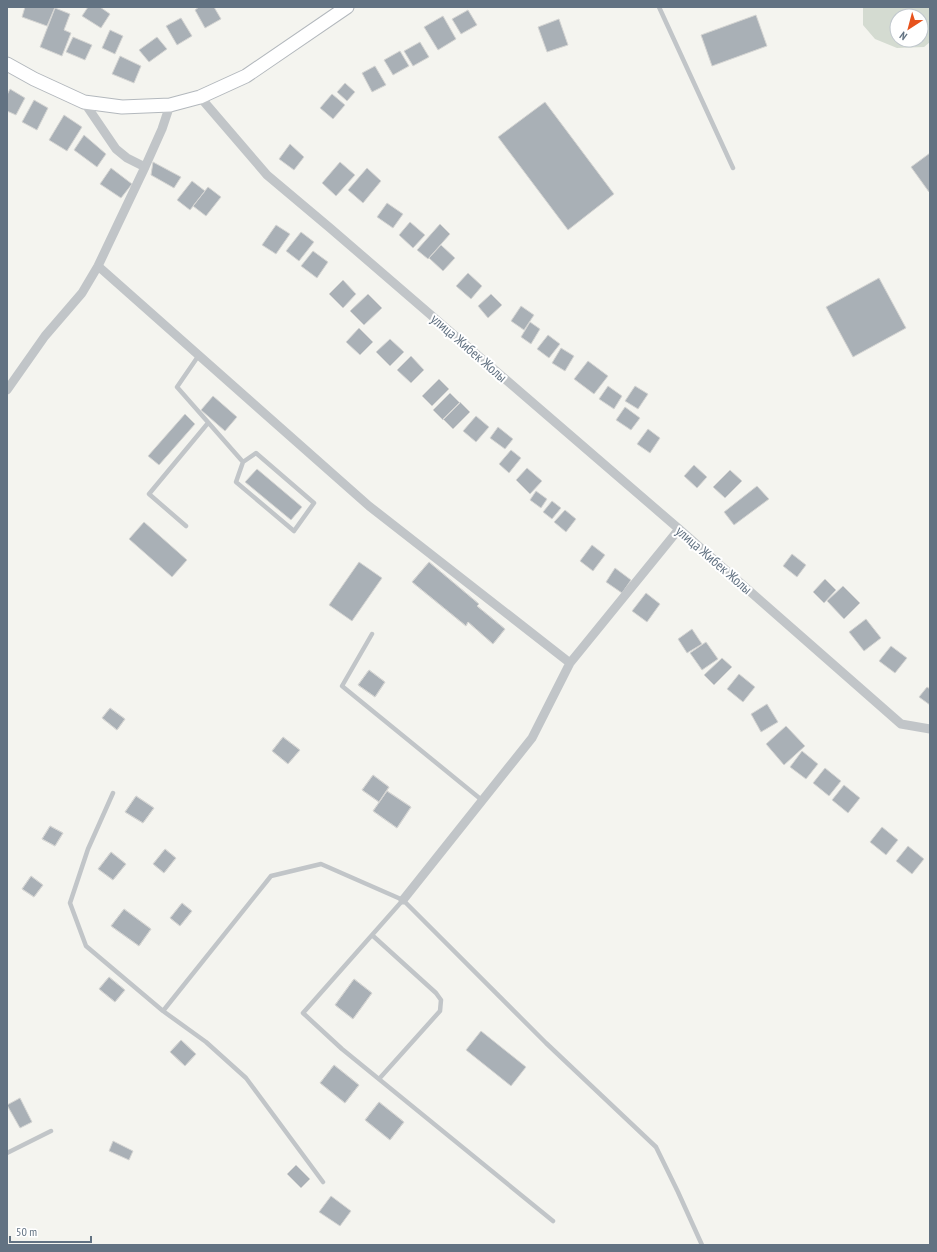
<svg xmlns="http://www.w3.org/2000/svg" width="937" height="1252" font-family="'PT Sans Narrow',sans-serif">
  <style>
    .green { fill: #d4dbd1; fill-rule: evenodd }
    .building { fill: #a9b0b6; stroke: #d5d5d3 }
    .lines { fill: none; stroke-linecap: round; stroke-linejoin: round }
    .secondary-casing { stroke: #b3b8bd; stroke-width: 15 }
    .service { stroke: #c1c5c8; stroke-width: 4.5 }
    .minor { stroke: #c1c5c8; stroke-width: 9 }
    .secondary { stroke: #fff; stroke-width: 13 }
    .labels { text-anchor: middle; stroke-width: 4; stroke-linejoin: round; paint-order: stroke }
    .street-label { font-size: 14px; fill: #627282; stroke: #fff }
  </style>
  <rect width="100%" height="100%" fill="#f4f4ef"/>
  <path class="green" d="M863,7H930V42L924,47L897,48L875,39L863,25ZM897,16H921V40H897Z"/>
  <path class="building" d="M25,7H55L47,26L22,17Z
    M88,7H100L110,14L101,28L82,16Z
    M199,7H214L221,19L205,28L195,10Z
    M55,8L70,14L64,30L71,33L62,56L40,47Z
    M468,10L477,25L461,34L452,19Z
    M756,15L767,46L712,66L701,35Z
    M443,16L456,39L438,50L424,27Z
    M181,18L192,36L177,45L166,26Z
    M559,19L568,45L547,52L538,27Z
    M110,30L123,36L115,54L102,48Z
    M73,37L92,45L85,60L66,52Z
    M157,37L167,49L149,62L139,50Z
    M420,42L429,57L413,66L404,51Z
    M400,51L409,66L393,75L384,60Z
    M120,56L141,66L134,83L112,74Z
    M375,66L386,85L372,92L362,73Z
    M345,83L355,92L347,101L337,92Z
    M10,89L25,98L16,115L7,111V95Z
    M332,94L345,105L333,119L320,108Z
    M34,100L48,108L37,130L22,122Z
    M545,102L614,194L568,230L498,137Z
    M64,115L82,127L67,151L49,140Z
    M84,135L106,154L97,167L74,150Z
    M290,144L304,157L294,170L279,159Z
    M930,153V191L929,192L911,167Z
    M153,162L181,177L174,188L151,175Z
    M340,162L355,175L336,196L322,183Z
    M111,168L132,184L121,198L100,184Z
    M367,168L381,181L363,203L348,190Z
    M192,181L205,191L190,210L177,200Z
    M208,187L221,197L206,216L193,206Z
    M387,203L403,214L393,228L377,217Z
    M410,222L425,235L413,248L399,235Z
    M440,224L450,234L428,259L417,250Z
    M276,225L290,234L276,254L262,245Z
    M301,232L314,242L299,261L286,251Z
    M441,245L455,258L443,271L429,258Z
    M313,251L328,262L317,278L301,266Z
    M468,273L482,286L471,299L456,286Z
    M879,278L906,328L853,357L826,307Z
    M343,280L356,294L343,308L329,294Z
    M368,294L382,308L364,325L350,311Z
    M491,294L502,305L488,318L478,306Z
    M521,306L534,315L524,330L511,321Z
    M530,322L540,329L531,344L521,337Z
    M359,328L373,342L360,355L346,342Z
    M548,335L560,344L549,358L537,349Z
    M390,339L404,352L390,366L376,352Z
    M561,348L574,356L565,371L552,363Z
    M411,356L424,370L411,383L397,370Z
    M588,361L608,376L594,394L574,379Z
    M439,379L449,389L432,406L422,396Z
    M608,386L622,396L614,409L599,399Z
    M635,386L648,394L638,409L625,401Z
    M450,393L460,403L443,420L433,410Z
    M213,396L237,417L225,431L201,410Z
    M460,402L470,412L453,429L443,419Z
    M625,407L640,418L631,430L616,420Z
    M185,414L195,424L159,465L148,456Z
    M476,416L489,427L476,442L463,431Z
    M498,427L513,439L505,449L490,438Z
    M648,429L660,438L650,453L637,444Z
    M511,450L521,458L509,473L499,464Z
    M694,465L707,477L697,488L684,476Z
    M527,468L542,481L530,494L516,480Z
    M257,469L302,507L291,520L245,482Z
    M730,470L742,481L725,498L713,487Z
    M757,486L769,499L734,525L724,512Z
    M536,491L547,499L541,508L530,500Z
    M552,501L561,508L552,519L543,512Z
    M565,510L576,519L566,532L554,522Z
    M144,522L187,560L172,577L129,539Z
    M592,545L605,555L593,571L580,561Z
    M792,554L806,565L797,577L783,566Z
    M359,562L382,578L352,621L329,605Z
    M429,562L479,604L477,606L505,629L493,644L468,622L466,626L412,582Z
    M429,562L479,604L477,606L505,629L493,644L468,622L466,626L412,582Z
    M615,568L631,580L622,593L606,582Z
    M825,579L836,590L824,603L813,592Z
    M843,586L860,603L844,619L827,601Z
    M646,593L660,604L647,622L632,611Z
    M866,619L881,638L864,651L849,632Z
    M692,629L702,644L687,653L678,639Z
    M706,642L718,659L702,670L690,653Z
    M891,646L907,658L895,673L879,661Z
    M722,658L732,667L714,685L704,675Z
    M369,670L385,682L375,697L358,685Z
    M369,670L385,682L375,697L358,685Z
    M739,674L755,687L743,702L727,689Z
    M927,687L930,689V705L919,697Z
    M767,704L778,722L761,732L751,714Z
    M110,708L125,719L117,730L102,718Z
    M110,708L125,719L117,730L102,718Z
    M786,726L805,746L784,765L766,744Z
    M283,737L300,750L288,764L272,751Z
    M283,737L300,750L288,764L272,751Z
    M802,751L818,764L806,779L790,767Z
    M825,768L841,781L829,796L813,783Z
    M373,775L389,787L379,802L362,790Z
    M373,775L389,787L379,802L362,790Z
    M844,785L860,798L848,813L832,800Z
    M387,791L411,807L397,828L373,811Z
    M387,791L411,807L397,828L373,811Z
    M136,796L154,808L143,823L125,812Z
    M136,796L154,808L143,823L125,812Z
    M50,826L63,833L55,846L42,839Z
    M50,826L63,833L55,846L42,839Z
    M882,827L898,840L886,855L870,842Z
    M908,846L924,859L912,874L896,861Z
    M165,849L176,858L164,873L153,864Z
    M165,849L176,858L164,873L153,864Z
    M111,852L126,864L113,880L98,869Z
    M111,852L126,864L113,880L98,869Z
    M31,876L43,885L34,897L22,889Z
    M31,876L43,885L34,897L22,889Z
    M182,903L192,911L180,926L170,918Z
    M182,903L192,911L180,926L170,918Z
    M124,909L151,929L139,946L111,926Z
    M124,909L151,929L139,946L111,926Z
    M109,977L125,990L115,1002L99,989Z
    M109,977L125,990L115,1002L99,989Z
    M354,979L372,993L353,1019L335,1005Z
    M354,979L372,993L353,1019L335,1005Z
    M481,1031L526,1067L511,1086L466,1050Z
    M181,1040L196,1054L185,1066L170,1052Z
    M181,1040L196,1054L185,1066L170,1052Z
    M334,1065L359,1085L345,1103L320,1083Z
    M334,1065L359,1085L345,1103L320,1083Z
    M20,1098L32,1122L20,1128L7,1105Z
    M379,1102L404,1122L390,1140L365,1120Z
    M379,1102L404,1122L390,1140L365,1120Z
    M113,1141L133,1151L129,1160L109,1151Z
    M296,1165L310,1179L301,1188L287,1174Z
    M296,1165L310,1179L301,1188L287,1174Z
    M331,1196L351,1211L340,1226L319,1212Z"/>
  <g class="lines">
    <defs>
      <path id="secondary" d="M7,64L34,79L84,102L122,107L170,105L200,97L246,76L347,7"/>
    </defs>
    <use href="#secondary" class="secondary-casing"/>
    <path class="service" d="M659,7L733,168
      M199,355L177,387L243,462L236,482L294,531L314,503L256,453L243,462
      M186,526L149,494L208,423
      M372,634L342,686L483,801
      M113,793L88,849L70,903L86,946L163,1011L206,1042L246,1078L323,1182
      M403,900L303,1013L342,1049L553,1221
      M372,935L436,993L441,1000L440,1011L379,1079
      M163,1011L271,876L321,864L403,900L546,1043L656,1147L678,1192L702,1245
      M7,1153L51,1131"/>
    <path class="minor" d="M200,97L267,175L330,228L679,529L901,724L930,729
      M84,102L116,149L127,158L145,167
      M98,266L369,506L570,663
      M7,390L45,336L82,293L98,266L145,167L162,129L170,105
      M403,900L532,738L570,663L679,529"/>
    <use href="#secondary" class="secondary"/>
  </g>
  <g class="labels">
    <g class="street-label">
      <text transform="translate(469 348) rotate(41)" y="5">улица Жибек Жолы</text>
      <text transform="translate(714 560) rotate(41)" y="5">улица Жибек Жолы</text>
    </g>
  </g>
  <rect width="937" height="1252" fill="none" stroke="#627282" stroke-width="16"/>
  <g transform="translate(909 28) rotate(216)"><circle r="19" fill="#ffffff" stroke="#c0c7cd"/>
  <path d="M0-3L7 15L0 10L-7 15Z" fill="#e7521c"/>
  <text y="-6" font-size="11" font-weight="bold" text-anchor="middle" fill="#627282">N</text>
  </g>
  <path d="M10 1236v6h81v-6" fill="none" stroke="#627282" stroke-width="2"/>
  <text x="16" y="1236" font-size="12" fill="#627282" stroke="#ffffff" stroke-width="3" paint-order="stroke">50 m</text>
</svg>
